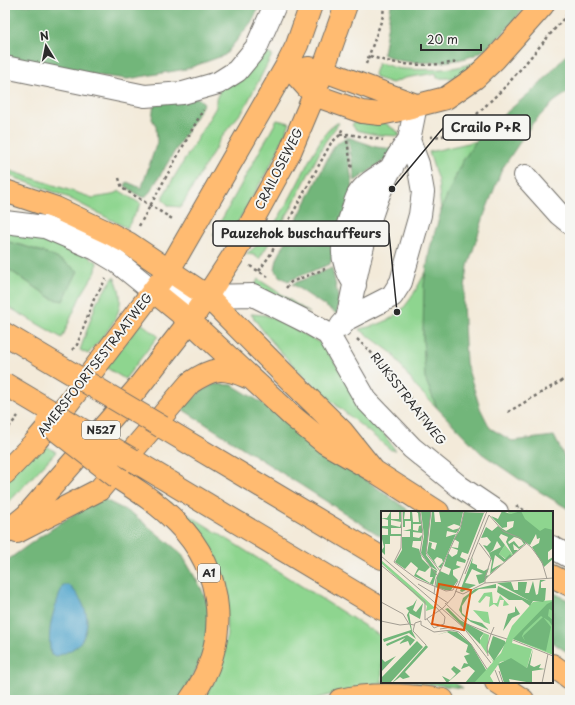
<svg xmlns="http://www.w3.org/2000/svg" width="575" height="705" font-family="'Playpen Sans',sans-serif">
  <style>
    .green { fill: #8ed58f; stroke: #5c805d }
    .forest { fill: #72b67a; stroke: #4e7052 }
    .water { fill: #51a5cc; stroke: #3e687c }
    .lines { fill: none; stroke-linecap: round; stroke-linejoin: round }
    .minor-casing { stroke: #716e68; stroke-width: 24 }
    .major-casing { stroke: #716e68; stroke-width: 24 }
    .highway-casing { stroke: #716e68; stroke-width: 24 }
    .path { stroke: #716e68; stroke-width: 2.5; stroke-dasharray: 3 3; stroke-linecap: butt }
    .minor { stroke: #fff; stroke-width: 22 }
    .major { stroke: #ffbb71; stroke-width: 22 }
    .highway { stroke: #ffbb71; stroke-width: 22 }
    .highway-bridge-casing { stroke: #716e68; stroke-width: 24; stroke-linecap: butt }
    .highway-bridge { stroke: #ffbb71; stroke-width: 22 }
    .labels { text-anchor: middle; stroke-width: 4; stroke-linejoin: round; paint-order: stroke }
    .shield { fill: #f6f6f2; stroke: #686867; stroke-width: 1 }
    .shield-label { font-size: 11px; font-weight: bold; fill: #2b2b2b }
    .street-label { font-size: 12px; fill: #2b2b2b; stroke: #f6f6f2 }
    .inset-road { fill: none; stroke: #a39e93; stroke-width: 1 }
    .view { fill: #df570e; fill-opacity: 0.15; stroke: #df570e; stroke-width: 2 }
    .inset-edge { fill: none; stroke: #2b2b2b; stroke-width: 2 }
    .leader { fill: none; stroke: #2b2b2b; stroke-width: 1.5 }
    .callout-dot { fill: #2b2b2b; stroke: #f6f6f2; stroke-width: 1.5 }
    .callout { fill: #f6f6f2; stroke: #2b2b2b; stroke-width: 1.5 }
    .callout-label { font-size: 13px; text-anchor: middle; font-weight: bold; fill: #2b2b2b }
  </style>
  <rect width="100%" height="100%" fill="#f6f6f2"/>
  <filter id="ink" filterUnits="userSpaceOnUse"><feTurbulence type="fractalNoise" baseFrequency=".025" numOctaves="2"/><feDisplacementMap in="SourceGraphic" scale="8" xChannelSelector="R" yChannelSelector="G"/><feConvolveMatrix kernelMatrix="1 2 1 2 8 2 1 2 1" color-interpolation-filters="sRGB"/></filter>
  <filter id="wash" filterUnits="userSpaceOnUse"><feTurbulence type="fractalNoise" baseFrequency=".012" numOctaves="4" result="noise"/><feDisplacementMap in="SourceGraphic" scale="16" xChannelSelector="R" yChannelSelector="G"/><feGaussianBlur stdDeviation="0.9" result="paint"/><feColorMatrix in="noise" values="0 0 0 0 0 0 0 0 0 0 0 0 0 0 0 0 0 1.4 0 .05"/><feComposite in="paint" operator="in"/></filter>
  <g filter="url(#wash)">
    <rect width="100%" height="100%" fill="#f3ead9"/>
    <path class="green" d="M263,52L272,55L244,109L223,135L181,207L169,206L163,200V196L216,107V99L220,90Z
      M480,60C463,75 460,79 437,78L436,73L405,78L392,83L376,78L374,74L378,63C387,64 395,69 403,69C427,70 457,71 480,60Z
      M277,120L290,123L274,159L226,243L213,235Z
      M356,120L385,123L398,132L400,136L377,135L356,130L352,125Z
      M337,123H339L325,142L290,210L259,259L254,255L246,254C274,236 296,186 311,157C319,144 324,131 337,123Z
      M477,141L462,162L441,211L438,181L429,152Z
      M5,169L93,198L112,195L120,191L141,204L127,228L67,197L5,174Z
      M5,230C43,237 64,239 97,262L96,271L80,297L62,338L5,305V267L53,299L77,271C55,254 32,248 5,241Z
      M425,273L423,336L425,378L437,408L416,387L392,353L359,329C399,322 407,307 425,273Z
      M114,277C132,309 108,330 88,354L80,350L97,301Z
      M258,279L310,313L254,287Z
      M251,314L265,315L278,320L322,344L395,450H391C342,410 287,368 251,314Z
      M141,323L158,336L125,379L105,367Z
      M39,441L56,452L5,506V477Z
      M159,496L382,637V682H453L463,688L413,682L374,684L310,700H202L214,682L227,635L225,596Z"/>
    <path class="forest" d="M5,5H260L253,20L225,55L186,69L128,79L76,73L5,57Z
      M391,5H527C513,21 498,43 479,53C461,63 418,65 397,60C392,59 388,56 383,54Z
      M570,51V91L555,101L532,124L502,169L485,213L468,266L463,303L466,363L480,408L490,428L512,441L554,436L570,468V510L519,479L481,453L437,408L425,378L423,336L424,284L430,248L443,205L462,162L481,134L540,84Z
      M198,98L204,103L150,192L145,197H141L125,186L127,182L141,188L143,184L157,142L156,126L152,119L154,103Z
      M346,137L353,190L330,264L288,281L279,276L275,269L277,259L334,146Z
      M348,137L376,147L394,149L389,157L355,181Z
      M5,241C32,248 55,254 78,271L63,301L53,299L5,267Z
      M332,268L339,301L337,314L292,284Z
      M214,384L232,385L269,407L338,460L411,512H382V537L182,409L201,391Z
      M99,497L133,514L181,553L201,588L211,611L209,642L182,700H5V562L34,541Z
      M552,592L570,601V654L552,642Z"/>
    <path class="water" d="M63,585H69C84,600 94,621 81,641C76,649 65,653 57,656L51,655C46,628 54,610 63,585Z"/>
  </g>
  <g filter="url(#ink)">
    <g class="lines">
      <defs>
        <path id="minor" d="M5,67L145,96L183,93L218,83L237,71L256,48L275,5
          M525,176L559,214L570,223
          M5,222L45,227L96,249L116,261L153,291L207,296L253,295L307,322L328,334L366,400L412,448L460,487L497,512
          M355,285C338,258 341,244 351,215C353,208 355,201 358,195C365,183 381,175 392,168
          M347,319L392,296L401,282L420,215L423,192L418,164L409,140L416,105
          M341,326L347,319C360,259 370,190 409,140
          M552,547L570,557"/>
        <path id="major" d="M287,65L314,95L362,112L380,114L395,111L446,98L475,78L495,59L543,5
          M308,68L322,70L416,105
          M5,191L56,208L109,233L128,243L207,296L282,372L342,431L374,471
          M153,291L190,321L292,416L325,443L374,471L438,512
          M5,473L35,442L68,403L169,270L287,65L297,45L311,5
          M17,532L99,490L190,383C212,368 222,366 247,377
          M5,533L27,515L136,390L190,321L207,296L233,256L290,152L314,95L346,5
          M552,576L570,585"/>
        <path id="highway" d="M5,334L27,347
          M162,427L382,558
          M133,460L382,609
          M118,478C138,491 159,504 176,522C226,571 231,644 190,700
          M552,665L570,678
          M496,682L523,700
          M340,700C373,692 410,695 443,700"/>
      </defs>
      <use href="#minor" class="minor-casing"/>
      <use href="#major" class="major-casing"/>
      <use href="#highway" class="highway-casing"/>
      <path class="path" d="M370,56C400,67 428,66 459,62
        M366,64L383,16L384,5
        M447,134L453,124
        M340,135L348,134L383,140
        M346,135L352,170
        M430,137L442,136L454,133L473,118L506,86L570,11
        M119,178L122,188L174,220
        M139,226L203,110
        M250,266L270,278
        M259,271L270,255L331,143L340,135L343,127
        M286,288L291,282L325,269
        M357,339C378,358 395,378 411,399C423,415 431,431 444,445
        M72,350L77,345L94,299L106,279
        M508,412L570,376
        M5,432L18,416
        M516,506L528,512"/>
      <use href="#minor" class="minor"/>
      <use href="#major" class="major"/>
      <use href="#highway" class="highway"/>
      <defs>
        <path id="highway-bridge" d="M27,347L162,427
          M5,384L133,460
          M47,423L118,478"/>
      </defs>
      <use href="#highway-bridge" class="highway-bridge-casing"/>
      <use href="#highway-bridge" class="highway-bridge"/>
    </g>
  </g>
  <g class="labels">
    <g class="shield">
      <rect x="82" y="421" width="38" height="18" rx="3"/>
      <rect x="198" y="564" width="22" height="18" rx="3"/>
    </g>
    <g class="shield-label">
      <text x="101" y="434">N527</text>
      <text x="209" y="577">A1</text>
    </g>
    <g class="street-label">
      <text transform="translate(279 169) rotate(-63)" y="4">CRAILOSEWEG</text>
      <text transform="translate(95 365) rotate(-52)" y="4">AMERSFOORTSESTRAATWEG</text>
      <text transform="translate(408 399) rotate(52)" y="4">RIJKSSTRAATWEG</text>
    </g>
  </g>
  <g transform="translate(381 511)">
    <rect width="172" height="172" fill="#f3ead9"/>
    <path d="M125,0H172V33ZM124,34L132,44L125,48L118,43ZM0,49L31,76L54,97L45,100L46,95L0,52ZM111,81L112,92H116L119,84L128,94L122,95L123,89H119L117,96L113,93L108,96L109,86L105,85L99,92L97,91L103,82ZM172,89V144L132,128L131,132L151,138L146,157L128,149L119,151L109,165L113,172H86L102,155L89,134L105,159L112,151L109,146L112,150L120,142L131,115L152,91ZM92,99L107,101L109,113L103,111ZM103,122L108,124L106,143L98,131Z" fill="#8ed58f"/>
    <path d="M10,0V8H18V1L12,0H20V11L10,9V14L19,16L20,12V17H10V23H21V25H9V33H4V44L0,40L3,36L0,24H7V18L0,17V15H7V9L0,7H6ZM22,0H24L23,8H29V0H31L32,11H38L37,2L34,0H39L40,13H32V19L37,20L38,15L41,14V22L32,21V26L38,27L41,24L40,30H32L31,36L38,38L41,48L49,56L44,61L38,59L35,63L49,72L52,66H49L50,57L56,60L52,74L33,65L37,57L30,51L24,58L14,51L21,39V26H29V20H22L30,18V10H24V16H22ZM40,0H50L45,44L57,60L49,55L40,42L43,25ZM51,0H53L54,11H60L58,0L82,1L79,15L73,13L66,16L72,19L79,17L75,22L66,20L65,26L75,23L60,57L57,56L62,51L61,48L56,46L53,49L56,55L46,42L48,31L51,32L50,37L54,39L56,32L48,30ZM121,0L130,3L140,0L144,8L159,20L164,17L172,19V37L167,41V49L172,46V48L163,56L151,36L158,32L159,27L156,28L155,23L149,34L125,20L132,16L133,10L126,11V16L121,17L110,5L117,8ZM83,1L103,2L87,43L81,41L79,46L85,49L84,52L76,50L75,54L80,56L72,59V64L77,69L70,79H64L55,76L56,65L59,60L68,64L70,58L63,55L67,42L71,46L76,43L77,39L69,36L77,37L78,31L73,28L79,19ZM117,15L137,27L133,26L127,31L128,33L133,30L138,36L143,33L139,27L145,32L138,38L132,33L133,39H137L132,44L125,31L127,26L120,23L118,26L124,34L118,43L124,48L129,43L131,45L123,51L114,44L111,58L122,52L109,63L111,50L108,42L120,36L116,30L112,39L108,42L102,34L106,35L110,31L106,26L100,27L105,16L111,20ZM92,46L91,52L96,54V57L103,60L108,57L105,65L108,64L103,71L98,73L95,64L102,63L91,58L84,72L95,74L81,81L79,80ZM159,69H165L160,71V77H165L164,89L162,91L152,90L149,95L141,89H128L116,81L117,75L149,90L116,72L130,71L133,79H137V71H146L144,82H148L152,70L155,84L157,83ZM115,73V77L98,78L87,86L81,95V102L89,109L101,112L108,119L90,111L81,104L78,99L82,87L94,78ZM36,88L32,99L35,101L42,92L39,108L28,102L31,120L35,128L28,122L3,131L2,128L30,119L26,104L28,100L25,97L32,94ZM172,90V100L168,98L167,105L172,109V116L168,110L160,105L143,121L141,125L144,130L155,131L144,130L142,125L162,106L170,116L165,140L132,128L166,93ZM134,95L139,103L131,107L122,120L127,103L134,101ZM67,97L79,109L103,122L99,127V133L64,98ZM68,120L76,121L90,133L105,159L93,172H84L94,160L88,155L80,158L83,152L87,153L83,145L89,143L85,141L87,134L66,121L56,124ZM26,124L34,129L29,135L27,130L18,133L24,127L6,135L5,133ZM112,125L124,130V132L126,130L113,150L107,141ZM36,130L42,136L9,172H0V167ZM45,134L47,136L24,161L29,166L22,168L19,166L11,172ZM152,138L149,154L153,156L160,153L158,157L164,158L151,160V172L128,168L129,172H123L117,153L130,147L146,157ZM15,145L0,161V147L4,151ZM73,155L80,160L66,172L61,165L69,169L75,163L70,158Z" fill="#72b67a"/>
    <path class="inset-road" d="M21,0L20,37L13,51L36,68L65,80L72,79L77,70M39,0L42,23L39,42L56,64M50,0L45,42L59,60L55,68L53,83M66,0L104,1M98,32L110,48L104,67M0,45L82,116L110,152M87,49L106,0M0,54L44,91V109L62,97L73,85L88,47M59,60L80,14L83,1M84,63L108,4L122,20L139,27L150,36L161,51L166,68M104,72V68L146,32M37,73L52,82M74,80L82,83L104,72L172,67M52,82L67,92M0,91L22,103L28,113L33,114M64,92L86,113L110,123M46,108L53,117L63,113L64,106L54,95M0,110L19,114L28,113M40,110V114L53,121L71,119L78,121L90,133L106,158M40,110L34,112L32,120L45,134M113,116L110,123L126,128M59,118L72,116L83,120M132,129L172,145M107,145L106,136L110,123M114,159L119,172M118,160L122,172M161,172L167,143"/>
    <path class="view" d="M58,73L90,79L83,119L51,113Z"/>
    <rect width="172" height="172" class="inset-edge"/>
  </g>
  <path class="leader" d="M392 189L443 128M397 312L389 233"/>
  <g class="callout-dot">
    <circle cx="392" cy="189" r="4"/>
    <circle cx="397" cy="312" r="4"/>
  </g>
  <g class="callout">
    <rect x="443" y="115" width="87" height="25" rx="4"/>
    <rect x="213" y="221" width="176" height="25" rx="4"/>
  </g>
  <g class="callout-label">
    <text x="486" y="132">Crailo P+R</text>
    <text x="301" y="238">Pauzehok buschauffeurs</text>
  </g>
  <rect width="575" height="705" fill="none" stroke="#f6f6f2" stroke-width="20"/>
  <g transform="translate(46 46) rotate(350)" stroke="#f6f6f2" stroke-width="3" paint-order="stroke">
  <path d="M0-3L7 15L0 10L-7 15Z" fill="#2b2b2b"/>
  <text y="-6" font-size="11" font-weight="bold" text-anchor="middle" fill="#2b2b2b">N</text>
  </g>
  <path d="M421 44v6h60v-6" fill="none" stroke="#2b2b2b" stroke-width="2"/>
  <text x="427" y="44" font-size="12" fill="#2b2b2b" stroke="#f6f6f2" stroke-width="3" paint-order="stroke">20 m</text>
</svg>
